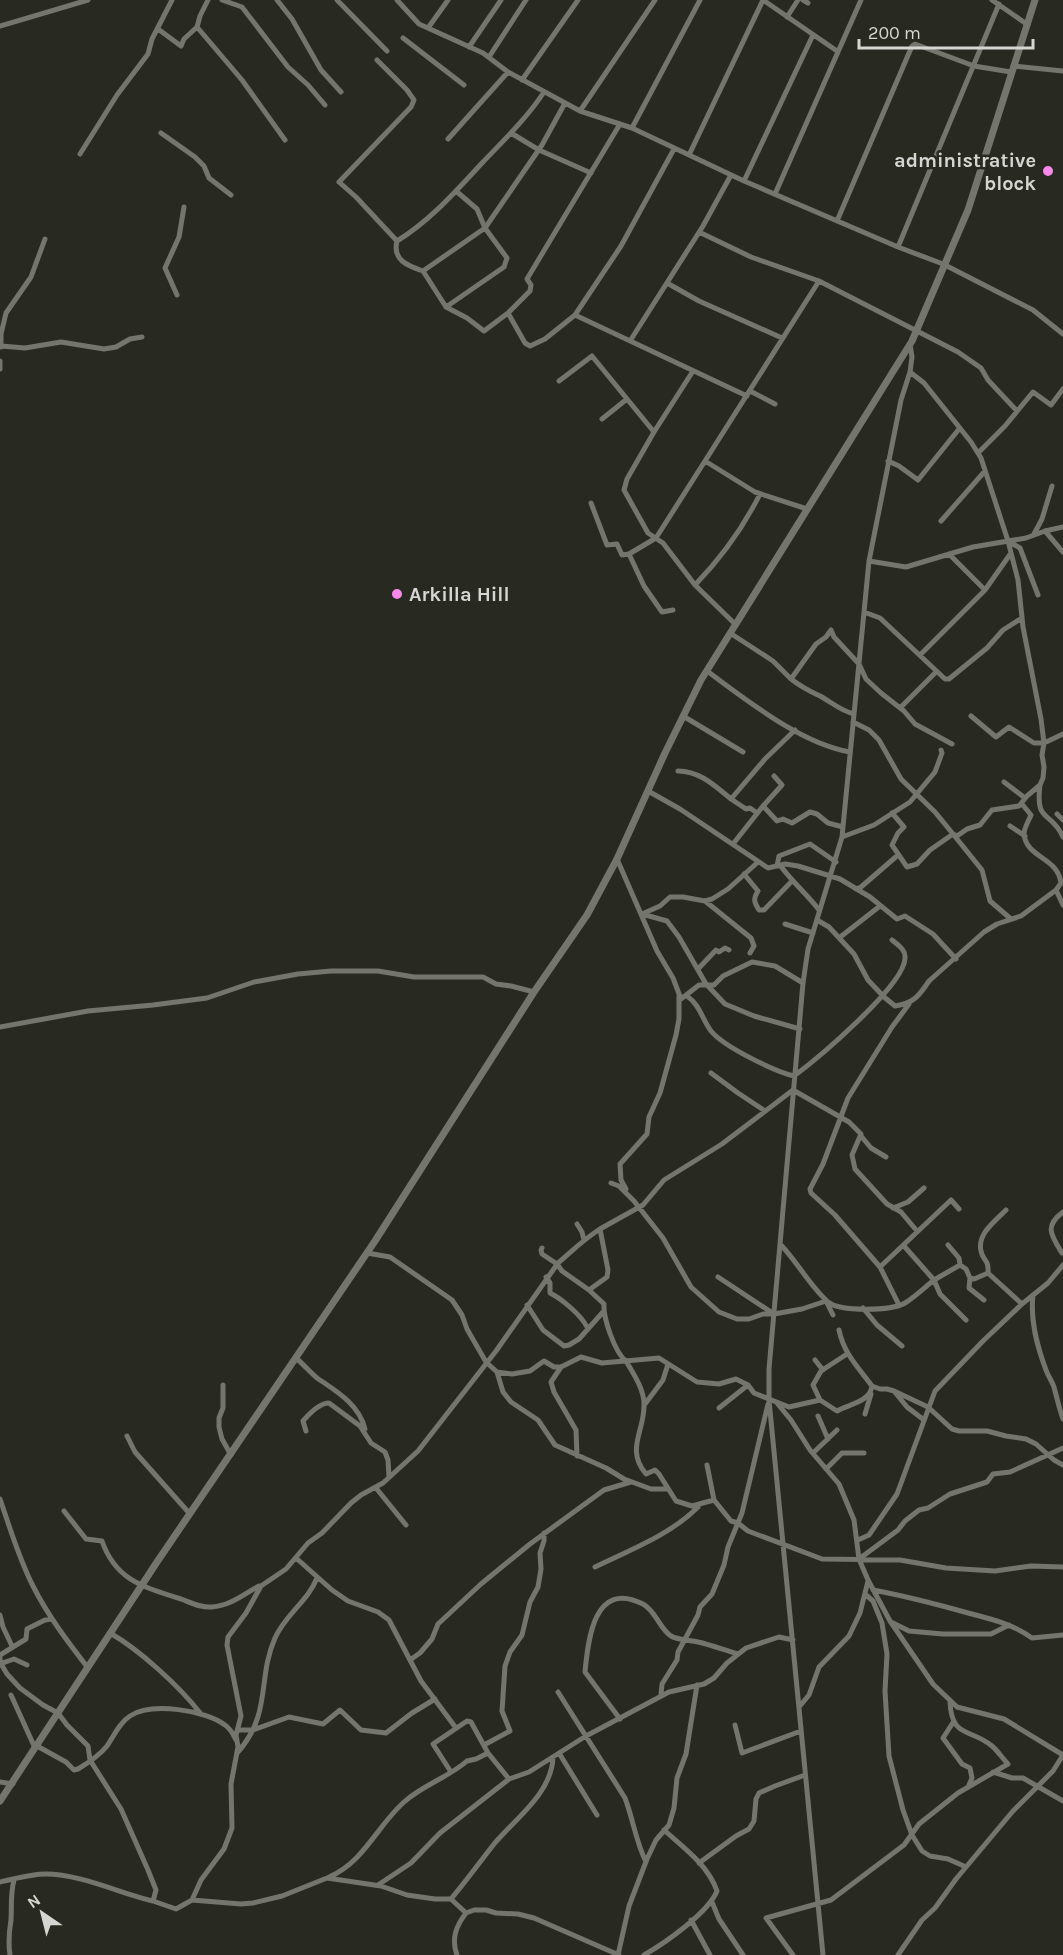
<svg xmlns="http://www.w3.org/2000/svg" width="1063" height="1955" font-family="Karla,sans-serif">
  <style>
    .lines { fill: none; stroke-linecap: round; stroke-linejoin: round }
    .minor { stroke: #74756c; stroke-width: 5 }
    .tertiary { stroke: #74756c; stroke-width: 7 }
    .poi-dot { fill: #f888ea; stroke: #282a21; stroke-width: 2 }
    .labels { text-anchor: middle; stroke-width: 5; stroke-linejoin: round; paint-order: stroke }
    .poi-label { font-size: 20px; font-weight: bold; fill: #d5d6d1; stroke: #282a21; text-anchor: end }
  </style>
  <rect width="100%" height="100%" fill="#282a21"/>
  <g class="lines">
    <path class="minor" d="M222,0L242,7L288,67L308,85L325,105
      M277,0L292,19L321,70L341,92
      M337,0L387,51
      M397,0L419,24L483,53L508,72L580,111L632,128L744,181L898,247L943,264L1033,310L1063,334
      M763,0L837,51
      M803,0L808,3
      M992,0L1028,25
      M787,17L798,0
      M0,26L88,0
      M197,27L242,80L285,140
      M428,28L448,0
      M158,29L181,46L184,39L197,27L200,16L208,0
      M403,38L464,85
      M469,47L501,0
      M489,57L526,0
      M377,60L407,90L414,100L411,107L339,182L356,197L397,241C430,221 456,191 483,162C504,140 527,118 544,92
      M1013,66L1063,71
      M522,80L578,0
      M580,111L655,0
      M632,128L700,0
      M161,133L195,157L204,166L209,178L231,195
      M511,133L539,150L591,173
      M448,139L508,72
      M674,149L621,246L575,315L747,396
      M80,154L117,95L148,54L152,39L172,0
      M689,155L763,0
      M744,181L813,35
      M456,191L477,209L485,228L423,271L446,307L467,318L484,331L508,313
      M775,194L861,0
      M837,221L912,46L915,44L974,66L1011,72
      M699,232L751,257L819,281L958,352L981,368L988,380L1017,411
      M397,241C392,260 408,266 423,271
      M898,247L999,4
      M667,283L699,301L782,338
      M177,295L165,268L179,237L184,207
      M446,307L504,267L507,258L485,228L542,145L565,103
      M575,315L545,339L530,346L525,343L508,313L530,291L531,285L527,279L620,124
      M630,341L703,226L731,175
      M1,346L25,348L61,342L104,349L116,347L130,339L142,337
      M1,347V334L6,313L31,277L45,239
      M0,361V369
      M693,371L654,432L627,479L624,490L648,533L663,543L695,585L735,624
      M559,381L592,356L654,432
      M750,391L775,404
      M602,419L627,399
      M978,453L1005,426L1033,392L1051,405L1063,389
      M888,461L899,466L918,480L959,429
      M591,503L607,545L617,544L622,555L629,554
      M807,509L755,492L705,461L819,281
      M941,521L985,471
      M1045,531L1063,552
      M1034,534L1042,519L1052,486
      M1008,541L1020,548L1038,595
      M949,554L985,590
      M869,561L906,567L973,547L1026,538L1045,531L1063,527
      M695,585C722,557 743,528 760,494
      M673,610L662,612L644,586L629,554L656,538L705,461
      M864,612L880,618L945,679H949L987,648L1003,630L1022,618
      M730,633L773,661L791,679L816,644L826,637L831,630L834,637L859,664L866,679L881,693L904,711L915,724L952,744
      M920,655L985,590L1011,553
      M707,671C748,701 800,743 850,752
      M791,679C800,686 809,691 820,696C833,703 839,710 854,714
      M900,708L936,672
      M683,716L743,752
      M971,716L996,737L1009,727L1034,743H1044L1063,734
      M853,722L869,730L879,740L901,779L935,812L953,834L957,836L967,829L980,825L992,810L1019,806L1027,796L1040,785L1043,778L1044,767L1042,755L1044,743L1041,719L1023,627L1018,580L1008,541L981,458L971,442L924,383L910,372
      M678,771C700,771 715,786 731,799
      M1004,782L1025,798
      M1040,785C1035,824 1051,810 1063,837
      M648,791L680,809L768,868L785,864L798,866L840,879L870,897L897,919L905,916L933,934L956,959
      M763,806L782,785L774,776
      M757,813L750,808L746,809L731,799L765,759L795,730
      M892,813L904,827L898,833L892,845L907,867L917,864L930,850L953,834L982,870L990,901L1011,919
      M1057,814L1063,820
      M1010,826L1025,836
      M842,837L874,825L910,802L935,772L942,753L941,750
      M733,844L763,806L777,821L783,819L792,823L810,812L817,814L828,823L843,827
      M617,859L657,951L673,978L681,999L699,985H714L723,976L752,962L775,966L803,983
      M758,862L728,889L712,899L705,901L683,897H670L660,906L642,914L667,921L679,937L706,984L725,1004L754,1016L800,1029
      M780,865C792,882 807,894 819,910
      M777,866L779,856L810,844L836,862
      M744,874L758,891C753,899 754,902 759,910H764L792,881
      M856,889L861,887L898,855
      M1056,890L1063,905
      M705,901L751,938L754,946L750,953
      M817,920L829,927L854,954L868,980L884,997L895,1006C914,1003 919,996 929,981L984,932L997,924L1021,916L1056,890L1061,883C1058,857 1026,858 1024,834C1024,828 1029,820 1031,815L1022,804
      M785,924L813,933
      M839,938L880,906
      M698,969L716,950L719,952L725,948L729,950
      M687,996C700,1005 702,1019 711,1031C724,1047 774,1071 794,1076C817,1059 905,985 905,958C906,950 898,945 892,940
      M0,1027L88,1011L153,1005L207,998L254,982L298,974L331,971H378L414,977H483L496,984L511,986L534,992
      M711,1073L738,1093L765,1111
      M861,1136L871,1148L886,1157
      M611,1183L619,1186L634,1201L663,1238L691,1287L719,1312L737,1319H749L763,1314H774L718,1277
      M626,1189L621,1180L620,1164L647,1134L649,1117L660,1093L676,1035L679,1019V996
      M893,1208L908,1202L924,1188
      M577,1224L582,1232L584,1240
      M600,1229L643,1205L664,1180L722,1144L793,1090L849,1122L861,1134L852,1155L855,1169L887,1204L901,1212L917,1231
      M781,1245C798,1263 810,1286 828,1302C840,1312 891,1311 905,1303C915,1297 925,1287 934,1280L940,1294L966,1320
      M948,1245L959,1258L960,1265
      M904,1246L934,1280L960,1265L966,1269L970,1278L974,1279L988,1273L1022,1304
      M542,1248L541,1250L542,1254L557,1264L562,1271L589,1290
      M367,1253L390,1257L452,1300L462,1315L467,1329L486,1362L497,1372L512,1374L530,1371L544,1361L554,1367H561L581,1357L602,1363L659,1358L697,1382L719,1384L736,1379L748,1385L754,1393L789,1407L820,1400
      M1062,1253C1051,1235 1044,1226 1063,1212
      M880,1267L951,1200L959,1209
      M988,1273C989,1258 983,1262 981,1251C977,1234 995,1221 1006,1210
      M546,1277L550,1283V1293C562,1299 581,1315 587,1327
      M970,1278L969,1288L984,1300
      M1033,1295C1030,1321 1037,1346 1046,1370C1048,1376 1052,1381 1054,1387C1057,1398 1059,1408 1063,1419
      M527,1305L543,1330L564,1346L569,1345L579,1339L603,1312
      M899,1305L880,1267L835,1215L811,1193L810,1189L823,1164L848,1098L892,1027L909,1004
      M863,1308L877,1325L902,1346
      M774,1314L802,1309L826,1301L833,1315
      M839,1330C844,1354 858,1367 872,1386C870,1402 849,1404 837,1411L820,1400L813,1385L821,1371L847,1354
      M296,1358C303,1364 310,1372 317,1378C336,1391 359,1404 365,1429
      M815,1360L823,1370
      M561,1367L551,1382L554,1392L576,1430L577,1456
      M497,1372L503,1392L511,1402L538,1420L555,1445L606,1468L624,1479L651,1489H668
      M223,1385V1408L219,1418V1427L222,1439L231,1455
      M872,1386L880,1389H887L894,1391L907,1407L924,1420
      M894,1391L928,1407L952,1429L959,1431H987L1006,1436L1026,1439L1036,1444L1054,1460L1063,1465
      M777,1403L791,1420L810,1450L839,1484L854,1520L859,1559L868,1580L890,1621L933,1684L957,1707L1004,1719L1063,1755
      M645,1404L663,1380L668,1364
      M719,1408L748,1385
      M865,1414L871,1394
      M818,1416L828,1439
      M306,1431L303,1421C309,1414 319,1403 329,1403L360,1426L371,1443L385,1452L388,1460L389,1477
      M127,1436L135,1452L190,1514
      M813,1453L837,1430
      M707,1465L714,1500
      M826,1469L842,1453H864
      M376,1488L406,1525
      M0,1499C10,1528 19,1559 33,1586C48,1616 68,1642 88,1668
      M64,1511L86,1539L102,1541C116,1581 144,1587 181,1599C192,1603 201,1608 212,1607C230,1606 244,1594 259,1586
      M858,1540L869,1535L897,1494L935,1391L983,1341L1022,1304L1048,1283L1063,1265
      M296,1558L332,1590L348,1601L378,1612L389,1620L421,1681L456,1728
      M859,1559L898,1530L905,1521L919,1510L928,1508L950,1494L987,1482L993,1474L1010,1472L1063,1448
      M595,1567C630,1550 670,1535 698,1507
      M873,1590C905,1596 936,1604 968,1613C991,1619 1013,1624 1032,1638L1063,1635
      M865,1594L873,1601L882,1623L887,1654L885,1691L889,1756L903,1810L912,1835L922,1851L930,1856L948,1859L966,1867
      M0,1615L3,1627L12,1646
      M891,1622L909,1631L943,1634H991L1009,1625
      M110,1633C140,1650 180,1687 201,1714
      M0,1655L26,1639L27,1629L45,1620L52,1619
      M0,1658V1662L7,1674L20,1688L43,1705L58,1713L67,1725L88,1746L90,1760L121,1809L148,1870L156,1890L153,1901L176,1909L192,1900L241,1904L253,1903L282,1896L327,1878L381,1886L407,1895L435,1899H451L466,1913L474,1910H486L496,1913L518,1914L534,1918L619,1955
      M410,1660L420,1653L432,1639L438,1624L481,1584L530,1544L604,1490L631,1482
      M0,1664L14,1659L27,1665
      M558,1692L625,1798C633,1819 636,1842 646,1862
      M11,1695L35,1748
      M661,1695L662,1684L677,1660L678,1652L698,1615L700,1607L712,1594L724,1565L728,1547L742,1513L768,1404
      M799,1707L809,1695L819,1667L849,1636L860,1613L868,1581
      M620,1719L585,1672C588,1640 594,1579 643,1604C656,1611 659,1628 671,1636C678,1640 689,1640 698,1642C711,1645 724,1650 738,1654
      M954,1721L943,1738L962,1764L970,1768L972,1778L969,1785
      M735,1725L742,1753L801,1731
      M238,1730H253L289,1717L323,1724L340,1710L361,1730L386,1733L412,1713L435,1699
      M484,1745L510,1731L502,1711L505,1666L510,1652L522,1635L530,1602L538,1587L541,1569L540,1553L544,1541V1533
      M37,1746L66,1762L74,1770L78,1769C88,1763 99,1756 107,1746C114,1736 119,1723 130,1716C151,1702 206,1710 225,1725C231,1729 233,1734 236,1740
      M238,1752C272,1713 257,1679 275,1638C285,1615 308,1601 317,1578
      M559,1753L597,1815
      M451,1772L433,1744L467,1721L471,1722L488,1753L509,1779
      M993,1772L1012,1778H1023L1063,1801
      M0,1782L13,1784
      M699,1863L736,1836L749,1829L754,1821L756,1799L759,1793L775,1786L805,1775
      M329,1877C364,1862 377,1826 404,1802C423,1785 449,1777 467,1761L476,1759L488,1753
      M0,1882C14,1879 31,1874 46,1874C79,1874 120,1893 153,1901
      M378,1885L411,1863L440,1833L509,1779L529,1772L586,1736L669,1692L704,1684L714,1678L727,1663L746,1648L779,1637L793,1640
      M451,1899C466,1881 480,1862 494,1844C516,1818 552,1793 553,1757
      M192,1900L201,1880L224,1849L232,1828L231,1784L238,1747L236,1735L241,1716L227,1645L228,1637L246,1613L261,1586L286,1569L308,1543L322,1533L351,1503L361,1495L383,1483L418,1451L496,1351L558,1263C572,1251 584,1239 600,1229L608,1270L607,1277L589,1290L604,1304C603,1318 615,1353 626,1361C633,1373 644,1389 644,1404C645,1431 625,1449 646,1474L655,1470L659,1474L676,1501L692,1506L714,1500L731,1521L738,1523L748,1531L822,1559L900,1560L946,1568L995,1571L1031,1566L1063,1567
      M712,1902L719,1919L743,1955
      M691,1920L710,1955
      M10,1955C8,1942 9,1932 11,1920C12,1904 10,1896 14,1880
      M457,1955C451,1939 456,1926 466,1913
      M618,1955L629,1906L647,1859L656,1840L669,1825L674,1808L677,1778L686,1754L697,1685
      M644,1955C665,1943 708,1913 717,1891C708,1865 684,1848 664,1830
      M793,1955L766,1918L831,1900L904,1845L919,1824L958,1793L1008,1764C1002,1758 998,1751 992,1746C971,1728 951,1739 950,1701
      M823,1955L769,1400V1369L803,983L808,949L842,837L869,561L901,400L910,372L912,357L910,344
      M898,1955L922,1920L935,1908L956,1879L1013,1811L1053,1771L1063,1755"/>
    <path class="tertiary" d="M0,1801L157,1562L375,1241L534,992L587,915L617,859L665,753L701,680L912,341L968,210L1035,0"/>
  </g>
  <g class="poi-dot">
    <circle cx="1048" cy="171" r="6"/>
    <circle cx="397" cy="594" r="6"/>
  </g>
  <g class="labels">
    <g class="poi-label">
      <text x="1036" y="167">administrative<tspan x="1036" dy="23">block</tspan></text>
      <text x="409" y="601" text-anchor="start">Arkilla Hill</text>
    </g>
  </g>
  <g transform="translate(42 1913) rotate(325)" stroke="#282a21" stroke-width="4.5" paint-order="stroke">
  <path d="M0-4.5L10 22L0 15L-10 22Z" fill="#d5d6d1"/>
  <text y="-9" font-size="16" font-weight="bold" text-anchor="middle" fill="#d5d6d1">N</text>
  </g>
  <path d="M859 39v9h174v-9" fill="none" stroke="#d5d6d1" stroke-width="3"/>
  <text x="868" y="39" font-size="18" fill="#d5d6d1" stroke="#282a21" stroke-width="4.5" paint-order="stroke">200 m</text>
</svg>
